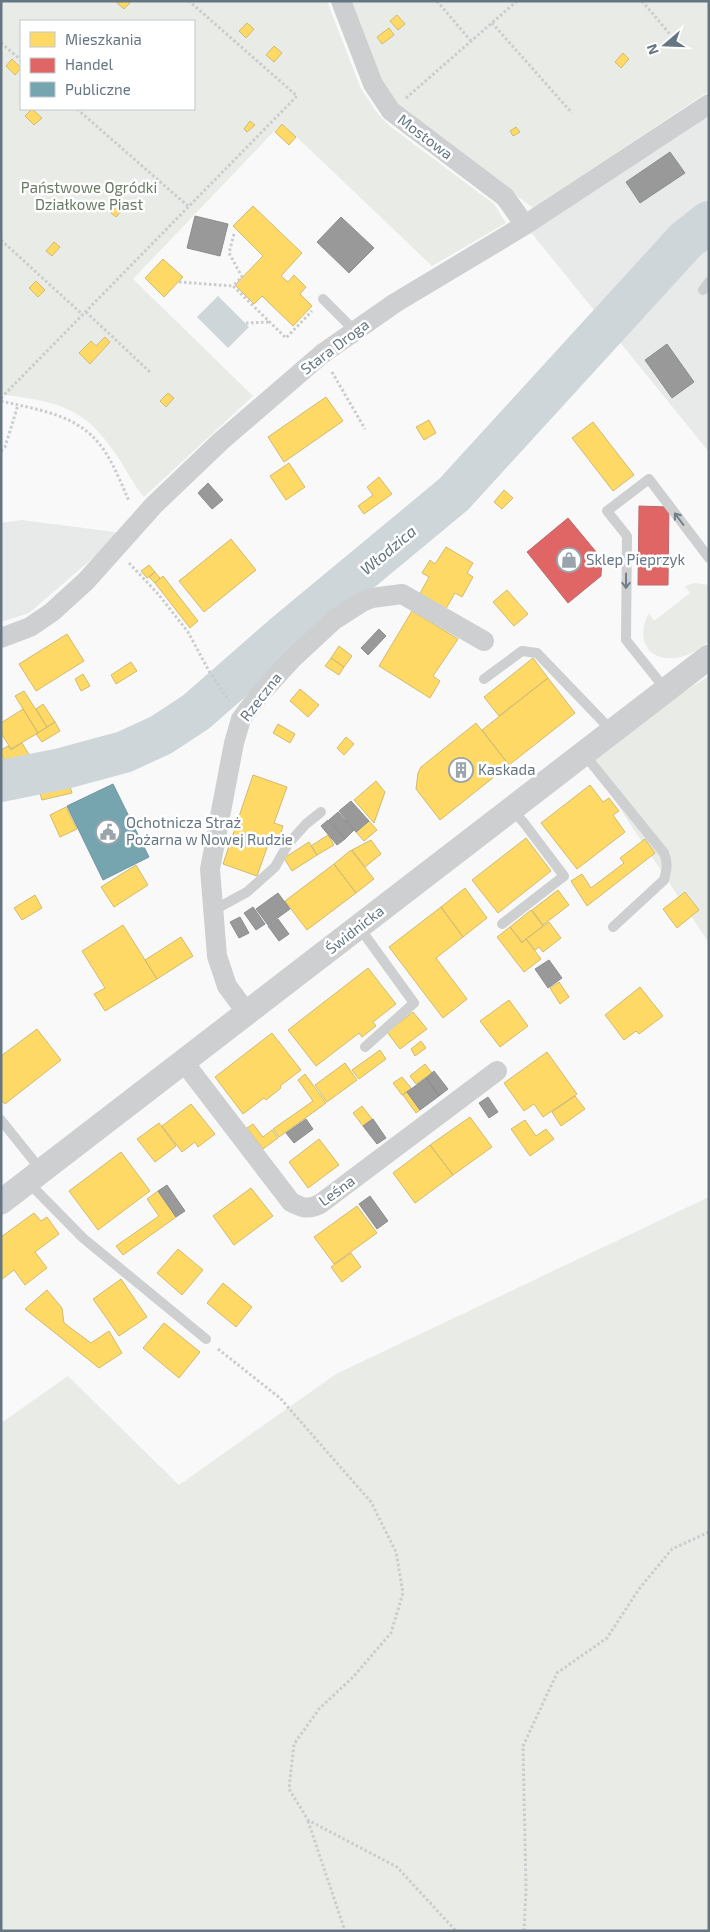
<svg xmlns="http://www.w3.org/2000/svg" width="710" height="1932" font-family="'Exo 2',sans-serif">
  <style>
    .built { fill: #e8e9e9 }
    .green { fill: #e8ebe6; fill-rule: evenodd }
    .water { fill: #ced6d9 }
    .homes { fill: #ffd966; stroke: #d1bb6f }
    .shops { fill: #e06666; stroke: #bb6b6f }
    .public { fill: #76a5af; stroke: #7197a2 }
    .industry { fill: #999; stroke: #898e92 }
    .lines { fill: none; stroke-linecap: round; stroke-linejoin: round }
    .river { stroke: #ced6d9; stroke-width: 42 }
    .path { stroke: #cbcccd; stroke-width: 3; stroke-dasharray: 2.5 2.5; stroke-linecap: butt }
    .service { stroke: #cecfd0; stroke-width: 10 }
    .minor { stroke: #cecfd0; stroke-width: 20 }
    .tertiary { stroke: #cecfd0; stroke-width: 25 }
    .oneway { stroke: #707f8b }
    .labels { text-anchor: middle; stroke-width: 5; stroke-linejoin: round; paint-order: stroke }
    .street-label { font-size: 15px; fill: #657683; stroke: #fff }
    .park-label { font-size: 15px; fill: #687a64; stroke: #fff }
    .poi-label { font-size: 15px; fill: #657683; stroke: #fff; text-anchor: start }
    .water-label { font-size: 16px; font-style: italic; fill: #60757c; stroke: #fff }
  </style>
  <rect width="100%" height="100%" fill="#f9f9f9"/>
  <path class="built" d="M709,104V452L525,225Z
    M22,520L122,533L29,613L1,622V523Z"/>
  <path class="green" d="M1,1H327L361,89L378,114L391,127L494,204L506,223L432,266L282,123L133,279L253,396L144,497C131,482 125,466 113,450C81,404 53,402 1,394ZM21,21H194V109H21Z
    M350,1H709V91L533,208L404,111L381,81Z
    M695,583L709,585V641C698,651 682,660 666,658C642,655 638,632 649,613L654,621L690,593L685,586Z
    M709,676V943L584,754Z
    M709,1197V1931H1V1423L68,1376L179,1485L336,1374Z"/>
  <path class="water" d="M218,296L249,327L228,348L197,317Z"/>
  <path class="homes" d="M128,1L130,3L124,9L116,2Z
    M397,15L405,24L398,30L390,21Z
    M247,23L254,29L246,38L239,31Z
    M389,28L394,35L382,44L377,37Z
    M274,46L282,53L274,62L266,55Z
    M623,53L629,59L621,68L615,62Z
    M12,59L21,68L15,75L6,66Z
    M32,109L42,118L34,125L25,116Z
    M250,121L255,125L247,132L244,129Z
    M282,124L296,137L289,145L275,132Z
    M516,127L520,132L513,136L510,131Z
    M117,206L122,210L116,217L111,213Z
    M253,206L302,253L281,276L288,282L294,275L306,287L300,294L312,306L293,326L262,296L254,304L235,285L263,256L233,226Z
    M54,242L60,247L52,256L46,251Z
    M163,259L183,277L164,297L145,278Z
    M36,281L45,290L38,297L29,288Z
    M105,337L110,342L90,364L79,353L91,341L96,346Z
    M168,393L174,398L166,407L160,401Z
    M326,397L343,421L284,462L268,437Z
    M429,420L436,433L424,440L416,427Z
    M593,422L634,475L613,491L572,438Z
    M289,463L305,487L286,500L270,476Z
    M379,477L392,494L364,514L358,506L373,495L367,487Z
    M504,490L513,498L502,509L494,502Z
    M231,539L256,570L204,612L179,581Z
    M446,547L473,563L467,573L473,577L462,597L455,593L444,612L418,597L429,577L422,573L430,560L435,564Z
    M149,565L155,572L147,578L141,571Z
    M155,572L160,578L155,583L149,577Z
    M163,576L198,621L190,628L155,583Z
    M507,590L528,614L514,626L493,602Z
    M412,611L458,639L433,676L440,681L430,698L379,666Z
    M67,634L84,661L36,691L19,664Z
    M339,646L352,656L344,667L331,658Z
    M331,658L344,667L339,675L325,666Z
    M533,658L548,678L499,716L484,697Z
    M131,662L137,671L116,684L111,675Z
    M83,674L90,686L81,691L75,679Z
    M548,678L575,713L509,765L482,730Z
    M300,689L319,705L308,717L290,701Z
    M24,691L47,727L38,733L15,696Z
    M43,704L55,722L47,727L36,709Z
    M23,709L38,733L11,749L1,733V723Z
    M55,722L60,731L42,742L36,734Z
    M476,723L509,765L440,820L416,789L418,773L421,767Z
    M278,724L295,734L290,743L273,733Z
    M346,737L354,744L344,755L337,748Z
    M22,743L31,758L6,762L1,754V750L8,746L11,750Z
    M253,775L287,787L274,823L283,826L277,845L269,842L257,876L223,864Z
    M376,781L385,792L374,823L354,800Z
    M69,783L72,793L42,800L39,790Z
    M590,785L603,802L609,798L619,811L613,815L625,832L577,869L541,823Z
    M66,807L77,829L60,837L50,815Z
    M369,821L377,830L364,841L356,832Z
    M328,835L334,845L317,855L311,846Z
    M526,838L551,871L498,913L472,880Z
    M645,839L655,853L587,906L571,881L582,874L591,888L624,863L620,858Z
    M371,840L381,854L365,867L352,850Z
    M309,842L317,855L292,871L284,858Z
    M351,850L374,879L356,893L334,864Z
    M334,864L356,893L307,930L285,901Z
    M136,865L148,885L114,907L101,887Z
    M465,888L487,918L463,937L441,907Z
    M558,890L569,905L543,925L532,910Z
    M685,892L699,910L677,928L663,909Z
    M35,895L42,908L22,920L14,908Z
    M441,907L463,937L436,958L467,999L443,1018L389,947Z
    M531,910L543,926L522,942L510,927Z
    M549,922L561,938L543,952L539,947L535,950L526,939Z
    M123,925L157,979L105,1011L94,994L105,988L82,951Z
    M510,927L522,943L526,939L541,959L524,972L497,937Z
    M181,937L193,956L157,979L145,960Z
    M368,968L396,1004L373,1022L376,1026L362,1037L359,1033L316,1066L288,1030Z
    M559,982L569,997L560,1004L550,988Z
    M640,987L663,1016L639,1034L636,1031L624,1040L605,1015Z
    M509,1000L528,1026L500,1047L480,1021Z
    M413,1012L427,1029L400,1049L387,1032Z
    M37,1029L61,1060L5,1104L1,1100V1056Z
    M272,1033L301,1070L280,1086L281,1088L266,1100L264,1098L243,1114L215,1077Z
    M421,1041L426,1048L415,1056L411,1049Z
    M380,1050L386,1059L359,1079L352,1070Z
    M547,1052L577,1094L543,1117L534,1104L524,1111L504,1083Z
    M345,1063L357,1080L327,1102L315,1085Z
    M425,1064L432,1073L416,1084L410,1076Z
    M305,1074L326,1103L279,1137L273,1129L313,1101L298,1080Z
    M402,1077L411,1088L402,1095L393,1083Z
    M407,1092L420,1110L416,1113L403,1095Z
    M575,1096L585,1109L561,1126L552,1112Z
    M191,1104L215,1134L198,1147L195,1142L182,1152L162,1126Z
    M362,1106L372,1119L363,1126L353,1113Z
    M470,1117L492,1147L453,1175L430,1145Z
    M525,1120L536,1136L546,1129L554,1139L530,1156L511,1129Z
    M159,1123L176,1146L155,1162L137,1139Z
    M253,1124L263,1137L272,1130L278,1138L263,1149L247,1128Z
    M319,1139L339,1165L308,1188L289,1162Z
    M430,1145L453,1175L415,1203L393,1173Z
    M121,1152L150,1191L98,1230L69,1191Z
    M251,1188L273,1216L234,1245L213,1216Z
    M158,1191L176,1217L123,1255L116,1246L159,1216L147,1199Z
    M357,1206L377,1233L334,1264L314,1237Z
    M34,1213L41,1221L47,1217L59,1234L35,1252L47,1268L25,1285L14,1270L1,1280V1237Z
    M178,1249L203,1270L182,1295L157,1273Z
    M351,1253L361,1267L342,1282L331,1267Z
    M121,1279L147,1317L119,1336L93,1299Z
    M223,1283L252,1307L236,1327L207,1303Z
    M47,1290L62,1308L64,1323L91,1343L109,1331L122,1353L99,1368L25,1309Z
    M164,1323L200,1352L179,1378L143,1348Z"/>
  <path class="shops" d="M639,506L669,507L668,585H638Z
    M568,518L602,559L601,576L568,603L527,552Z"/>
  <path class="public" d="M113,784L149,857L103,880L67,806Z"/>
  <path class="industry" d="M670,152L685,173L640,203L626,182Z
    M195,216L228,224L220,256L187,248Z
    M341,217L374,248L349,273L317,242Z
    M667,344L694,382L672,398L645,360Z
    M208,483L223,500L212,509L198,493Z
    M379,629L386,636L368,655L361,648Z
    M351,801L369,821L356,832L339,811Z
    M338,812L354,830L345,839L329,820Z
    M328,820L345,839L337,845L321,826Z
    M278,893L290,909L268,925L256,909Z
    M253,907L265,924L256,930L244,913Z
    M240,917L249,933L239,938L230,922Z
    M278,919L289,934L279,941L268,926Z
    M549,960L562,978L548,988L535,969Z
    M434,1071L448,1089L439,1096L426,1078Z
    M426,1078L439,1096L420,1110L407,1092Z
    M488,1097L498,1112L489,1118L479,1103Z
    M306,1119L313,1129L294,1143L286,1133Z
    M373,1119L386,1138L377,1144L363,1126Z
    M167,1185L185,1211L176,1217L158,1191Z
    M370,1196L388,1221L377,1229L359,1204Z"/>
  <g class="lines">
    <path class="river" d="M1,781L61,769L124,752L161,735L196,712L284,635L454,494L686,240L709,222"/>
    <path class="path" d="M437,1L471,41
      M642,1L674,39
      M492,23L572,113
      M1,43L21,60
      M406,98L517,1
      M77,109L189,207
      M234,234L229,253L242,277L233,286L286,338L312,311
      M1,240L83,315
      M179,282L233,286
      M86,312L151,373
      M246,323L270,322
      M332,372L365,429
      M1,398L297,96L189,1
      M1,401C38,410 77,414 101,446C113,462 121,483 129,501
      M1,451L5,447L18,405
      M129,563L159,595L188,632L209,671L229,701
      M218,1349L280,1398L371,1502L396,1552L403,1593L391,1633L354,1676L319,1709L294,1744L289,1789L308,1820L397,1867L456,1931
      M308,1821L345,1931
      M524,1931L526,1890L523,1746L557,1673L607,1638L639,1589L672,1549L709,1532"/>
    <path class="service" d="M703,290L709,282
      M323,299L355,331
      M484,679L522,651L537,653L612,731
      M666,690L626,640L627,536L607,511L649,479L709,558
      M584,754L664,853C668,863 667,869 664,880L613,927
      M214,910L247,892L275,867L288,844L306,824L321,812
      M502,924L564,876L524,823L512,809
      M359,927L414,1003L365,1047
      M1,1120L41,1170
      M28,1182L83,1238L206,1339"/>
    <path class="minor" d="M341,1L373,84L391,111L505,197L525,225
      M1,638L30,627L52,612L86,581L154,505L221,441L322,354L395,303L525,225L709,104
      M247,1013L227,986L217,956L210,869L234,743L241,719L260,694L292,659L334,620L362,602L372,598L402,594L484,641
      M183,1061L291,1202C302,1208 308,1210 320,1204L497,1071"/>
    <path class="tertiary" d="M1,1202L709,657"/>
  </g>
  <defs><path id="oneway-shaft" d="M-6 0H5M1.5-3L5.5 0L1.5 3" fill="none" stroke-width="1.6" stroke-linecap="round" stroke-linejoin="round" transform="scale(1.25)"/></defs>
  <g class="oneway">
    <use href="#oneway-shaft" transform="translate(679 519) rotate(-127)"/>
    <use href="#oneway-shaft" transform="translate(626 581) rotate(90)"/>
  </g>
  <defs>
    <symbol id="shop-ring" viewBox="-11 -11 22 22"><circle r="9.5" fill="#fff" stroke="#99a4ac" stroke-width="1.5"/><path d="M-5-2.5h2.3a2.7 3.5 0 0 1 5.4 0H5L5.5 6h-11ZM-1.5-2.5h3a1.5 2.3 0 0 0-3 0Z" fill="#99a4ac"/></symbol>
    <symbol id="building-ring" viewBox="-11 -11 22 22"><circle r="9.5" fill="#fff" stroke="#99a4ac" stroke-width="1.5"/><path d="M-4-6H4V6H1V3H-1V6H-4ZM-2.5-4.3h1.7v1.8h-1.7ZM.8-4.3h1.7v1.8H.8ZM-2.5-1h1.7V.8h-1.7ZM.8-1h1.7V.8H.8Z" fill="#99a4ac"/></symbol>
    <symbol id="civic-ring" viewBox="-11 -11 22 22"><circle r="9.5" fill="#fff" stroke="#99a4ac" stroke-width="1.5"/><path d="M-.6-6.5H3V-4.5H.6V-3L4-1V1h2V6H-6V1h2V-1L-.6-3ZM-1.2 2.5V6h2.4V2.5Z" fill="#99a4ac"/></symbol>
  </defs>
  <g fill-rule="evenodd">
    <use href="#shop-ring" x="555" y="546" width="28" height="28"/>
    <use href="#building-ring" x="447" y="756" width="28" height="28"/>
    <use href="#civic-ring" x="94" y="818" width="28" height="28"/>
  </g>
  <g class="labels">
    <g class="street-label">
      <text transform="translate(425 137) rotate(37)" y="5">Mostowa</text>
      <text transform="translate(335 347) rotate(-37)" y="5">Stara Droga</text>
      <text transform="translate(261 697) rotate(-52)" y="5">Rzeczna</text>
      <text transform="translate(355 930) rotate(-38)" y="5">Świdnicka</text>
      <text transform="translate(337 1191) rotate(-36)" y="5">Leśna</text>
    </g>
    <g class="park-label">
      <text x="89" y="193">Państwowe Ogródki<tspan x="89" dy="17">Działkowe Piast</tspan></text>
    </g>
    <g class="poi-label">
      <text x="586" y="565">Sklep Pieprzyk</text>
      <text x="478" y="775">Kaskada</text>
      <text x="126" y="828">Ochotnicza Straż<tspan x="126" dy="17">Pożarna w Nowej Rudzie</tspan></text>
    </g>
    <g class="water-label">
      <text transform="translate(388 550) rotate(-40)" y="6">Włodzica</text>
    </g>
  </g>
  <rect width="710" height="1932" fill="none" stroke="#657683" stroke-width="5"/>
  <rect x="20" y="20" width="175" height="90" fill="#ffffff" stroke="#c1c8cd"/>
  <rect x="30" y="32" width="25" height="15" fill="#ffd966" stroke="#c1c8cd"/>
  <text x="65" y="45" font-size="15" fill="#657683">Mieszkania</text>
  <rect x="30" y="58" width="25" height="15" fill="#e06666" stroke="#c1c8cd"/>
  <text x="65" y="70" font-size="15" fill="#657683">Handel</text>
  <rect x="30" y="82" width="25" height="15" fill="#76a5af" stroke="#c1c8cd"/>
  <text x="65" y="95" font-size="15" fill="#657683">Publiczne</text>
  <g transform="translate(665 45) rotate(251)" stroke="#ffffff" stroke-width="4" paint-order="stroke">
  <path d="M0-4L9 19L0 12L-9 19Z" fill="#657683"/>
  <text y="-8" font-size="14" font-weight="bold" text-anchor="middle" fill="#657683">N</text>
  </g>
</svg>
